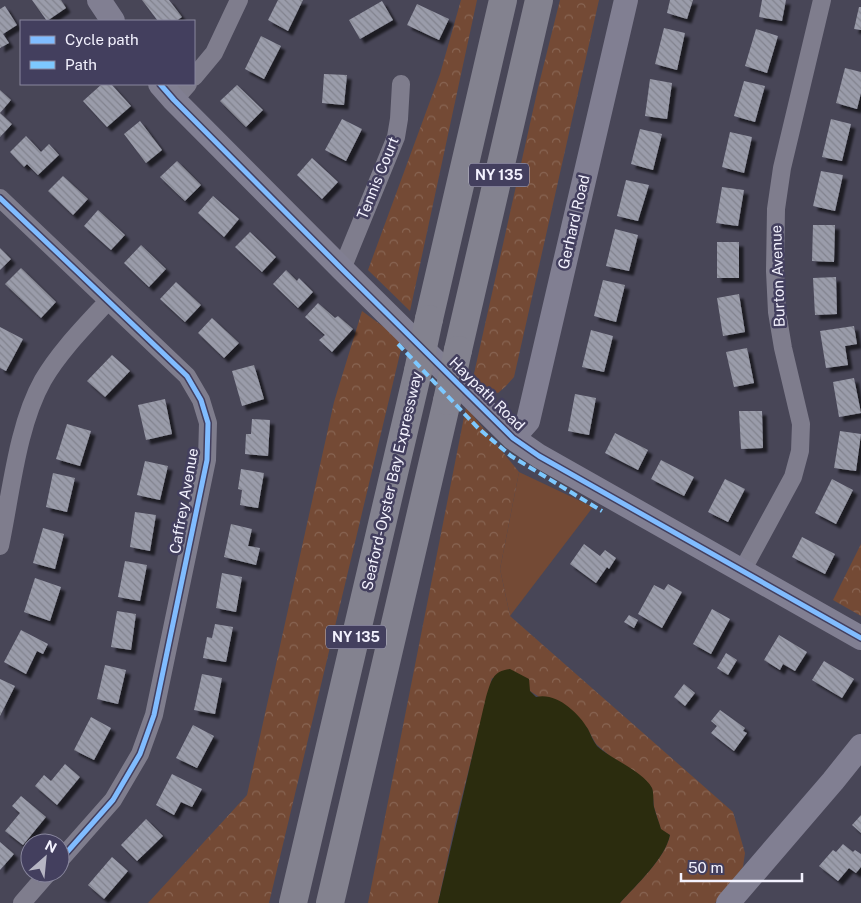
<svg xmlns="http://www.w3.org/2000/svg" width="861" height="903" font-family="'Public Sans',sans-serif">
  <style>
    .green { fill: #744a35 }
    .forest { fill: url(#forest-crowns) }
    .water { fill: #2b2c0e }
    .building { fill: url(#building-back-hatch); filter: url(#shadow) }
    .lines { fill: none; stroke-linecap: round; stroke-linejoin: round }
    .street { stroke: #7f7d8d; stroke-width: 18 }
    .secondary { stroke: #817f92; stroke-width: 24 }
    .highway { stroke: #83828f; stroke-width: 28 }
    .highway-bridge { stroke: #83828f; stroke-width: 28 }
    .quiet { stroke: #7dc8fe; stroke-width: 4; stroke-dasharray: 8 4; stroke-linecap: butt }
    .cycleway-casing { stroke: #433f5e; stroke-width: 8 }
    .cycleway { stroke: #80bcff; stroke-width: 5 }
    .labels { text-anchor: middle; stroke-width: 5; stroke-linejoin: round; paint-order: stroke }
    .shield { fill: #433f5e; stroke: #bebcce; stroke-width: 1 }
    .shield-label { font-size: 14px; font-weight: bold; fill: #f3f2fe }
    .street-label { font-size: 15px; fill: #f3f2fe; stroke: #433f5e }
  </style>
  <defs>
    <pattern id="forest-crowns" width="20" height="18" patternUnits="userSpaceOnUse" patternTransform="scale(1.25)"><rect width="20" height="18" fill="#744a35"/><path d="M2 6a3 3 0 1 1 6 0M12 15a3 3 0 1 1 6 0" fill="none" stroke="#886553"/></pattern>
    <pattern id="building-back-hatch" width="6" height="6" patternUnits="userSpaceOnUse" patternTransform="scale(1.25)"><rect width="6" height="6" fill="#9a9caa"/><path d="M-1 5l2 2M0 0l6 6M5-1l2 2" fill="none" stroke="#82838e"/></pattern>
    <filter id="shadow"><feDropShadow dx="4.5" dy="4.5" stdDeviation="1" flood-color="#0009"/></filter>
  </defs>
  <rect width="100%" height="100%" fill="#484657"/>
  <path class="green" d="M519,472L593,507L510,616L500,569Z"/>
  <path class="forest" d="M461,0H477L410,311L368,270L440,74Z
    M560,0H599L514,377L505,387L498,393L488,391L473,378L538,88Z
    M362,311L403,341L269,903H148L247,795L334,402Z
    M466,407L519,472L500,569L510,616L733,812L745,853L743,867L715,903H620C636,885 665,859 670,835L661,830L654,807L652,788L640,776L611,757L596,744L587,728L530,691L492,678L455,824L438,903H368Z
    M861,544V616L833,600Z"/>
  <path class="water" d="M510,669L529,679L530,691L536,697C556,692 578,712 588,729C591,735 593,741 597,746C611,759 643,771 652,788C654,793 653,802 654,807C656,815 659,822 661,829L670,835C665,859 636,885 620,903H438L486,697C491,682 492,671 510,669Z"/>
  <path class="building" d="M32,0H61L66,8L47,21Z
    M142,0H169L182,17L176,21H158Z
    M278,0H303L288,31L268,20Z
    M670,0H693L687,19L667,13Z
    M762,0H786L782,21L759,17Z
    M382,1L393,20L360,39L349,20Z
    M417,4L449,19L439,40L407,25Z
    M5,6L17,25L3,34L9,43L0,48V9Z
    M859,7H861V30L854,29Z
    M664,28L685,33L677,70L655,64Z
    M756,29L778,36L767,73L745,66Z
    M261,36L281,46L264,79L245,69Z
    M845,68L861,72V93L857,109L836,103Z
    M324,74L347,75L344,105L322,103Z
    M650,79L672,83L667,119L645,116Z
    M744,81L765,86L755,122L734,116Z
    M102,84H111L131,106L107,127L83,101Z
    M237,85L263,110L246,127L220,101Z
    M0,90L11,100L0,113Z
    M0,113L12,124L0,137Z
    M342,119L362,129L346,161L325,150Z
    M831,119L851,124L842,161L822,157Z
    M140,121L162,150L146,163L124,134Z
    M640,129L662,134L653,170L631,164Z
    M730,132L752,137L744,173L722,167Z
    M26,136L41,152L49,144L59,155L38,175L27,164L24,167L10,152Z
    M312,158L338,182L322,199L297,175Z
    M177,161L201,185L185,201L160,177Z
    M821,171L843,175L835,211L813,206Z
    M63,176L88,199L73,215L48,191Z
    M626,180L649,185L638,221L617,216Z
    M722,187L744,190L738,226L716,223Z
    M213,196L239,219L224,237L198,213Z
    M98,210L125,235L111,250L84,226Z
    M813,225H835L834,262L812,261Z
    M615,229L638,235L629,271L606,266Z
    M250,232L276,257L262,272L235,247Z
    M717,242H739V278H717Z
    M141,245L166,269L149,287L124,263Z
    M0,248L11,259L0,270Z
    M21,268L56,302L41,318L5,284Z
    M286,270L297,281L299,278L313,292L298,308L273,284Z
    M836,277L837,314L815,315L813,278Z
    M603,280L625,285L616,322L594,316Z
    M176,282L201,305L185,322L160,299Z
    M739,294L745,332L723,336L717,298Z
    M318,303L335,318L338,316L353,329L332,352L319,340L325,335L305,317Z
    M212,318L239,343L224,358L198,333Z
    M854,326L857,344L845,346L848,365L826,368L820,331Z
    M0,327L23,339L6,371L0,368Z
    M591,330L613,336L604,372L582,367Z
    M747,348L754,383L734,387L726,352Z
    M112,355L130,371L105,397L87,381Z
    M254,365L264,399L242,406L232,371Z
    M854,378L861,413L839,417L833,382Z
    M575,394L596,398L589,435L568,431Z
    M165,399L172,434L146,440L138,405Z
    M739,411H762L763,448L741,449Z
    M252,419L270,420L268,456L245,454L246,434H251Z
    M67,424L91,431L80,466L56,459Z
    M840,431L861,434L856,471L834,468Z
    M615,433L648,450L638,470L605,453Z
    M661,460L694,477L684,496L651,479Z
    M145,461L168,466L160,500L137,495Z
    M241,469L264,473L258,508L240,505L242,490L238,489Z
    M53,473L75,478L67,512L46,507Z
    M725,479L745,489L728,522L708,512Z
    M832,479L853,490L836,524L815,513Z
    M135,512L156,515L150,551L130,547Z
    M231,524L252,529L248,546L260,548L256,565L224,557Z
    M43,528L64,534L55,569L33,563Z
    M802,537L835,554L825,574L792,557Z
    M584,544L600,556L605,550L616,558L609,569L607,567L596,583L570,564Z
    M125,561L147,565L140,601L118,597Z
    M222,573L242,577L236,612L216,608Z
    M35,578L61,587L50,621L24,612Z
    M668,584L682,592L662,628L638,614L654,585L664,590Z
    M712,609L730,619L711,654L693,644Z
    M117,611L136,614L131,650L111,647Z
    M629,615L638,620L634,628L624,622Z
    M215,624L233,627L226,662L203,658L207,637L212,638Z
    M21,630L48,644L43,654L37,651L26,674L4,662Z
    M779,635L807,652L795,671L783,664L780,670L764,660Z
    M726,653L737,660L728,675L717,668Z
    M824,661L854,679L842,698L812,680Z
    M105,665L126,670L118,704L97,699Z
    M202,674L222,678L215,714L194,710Z
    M0,679L15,686L0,716Z
    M684,684L695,693L685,706L674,697Z
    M720,710L745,728L743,731L747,733L734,751L711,733L717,726L711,721Z
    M91,717L111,728L94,760L74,750Z
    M193,725L214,736L197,768L176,758Z
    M65,764L80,777L57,805L35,786L44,775L51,781Z
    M172,774L202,789L192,807L181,802L174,815L156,805Z
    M21,796L46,817L23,845L5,831L20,813L12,806Z
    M861,815V833L852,825Z
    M146,819L163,836L137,861L121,845Z
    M0,842L14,854L0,870Z
    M843,844L853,852L855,850L861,854V867L856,873L849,868L838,881L819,866L833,850L836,852Z
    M112,857L128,871L104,899L88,885Z"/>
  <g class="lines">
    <path class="street" d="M194,77L214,53L239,0
      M174,100L188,84
      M0,198L187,376L201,400L208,423L207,460L154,715L140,754L113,800L60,860
      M342,269L396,137L399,119L401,84
      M0,546C11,494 17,426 43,380C60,351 85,326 108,301
      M742,571L793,477L800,451L801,424L783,348L777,312L775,271L776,209L782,168L822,0
      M22,903L48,873"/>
    <path class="secondary" d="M99,0L113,21
      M160,84L174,100L342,269L513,438L539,456L861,638
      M513,438L528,421L626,0
      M728,903L833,781L861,746"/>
    <path class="highway" d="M429,319L503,0
      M458,350L539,0
      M293,903L418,371
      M330,903L447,401"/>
    <path class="highway-bridge" d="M418,371L429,319
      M447,401L458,350"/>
    <path class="quiet" d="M398,344L478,428L511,456L602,511"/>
    <defs>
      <path id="cycleway" d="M160,84L174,100L342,269L513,438L539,456L861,638
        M0,198L187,376L201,400L208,423L207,460L154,715L140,754L113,800L60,860"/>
    </defs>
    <use href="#cycleway" class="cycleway-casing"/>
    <use href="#cycleway" class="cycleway"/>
  </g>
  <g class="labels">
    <g class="shield">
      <rect x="469" y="163.5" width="60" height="23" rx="4"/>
      <rect x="326" y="625.5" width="60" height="23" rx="4"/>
    </g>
    <g class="shield-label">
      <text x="499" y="180">NY 135</text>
      <text x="356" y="642">NY 135</text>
    </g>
    <g class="street-label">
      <text transform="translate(378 178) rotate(-68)" y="5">Tennis Court</text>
      <text transform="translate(574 222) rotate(-77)" y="5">Gerhard Road</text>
      <text transform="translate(778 276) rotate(-92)" y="5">Burton Avenue</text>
      <text transform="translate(487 394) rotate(44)" y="5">Haypath Road</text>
      <text transform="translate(392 481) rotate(-77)" y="5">Seaford-Oyster Bay Expressway</text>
      <text transform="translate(184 501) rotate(-80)" y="5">Caffrey Avenue</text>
    </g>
  </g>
  <rect x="20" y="20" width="175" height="65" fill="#433f5e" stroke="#89879e"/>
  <rect x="30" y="36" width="25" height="8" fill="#80bcff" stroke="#89879e"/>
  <text x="65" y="45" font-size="15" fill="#f3f2fe">Cycle path</text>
  <rect x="30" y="61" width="25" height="8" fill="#7dc8fe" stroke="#89879e"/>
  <text x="65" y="70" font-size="15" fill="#f3f2fe">Path</text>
  <g transform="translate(45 858) rotate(27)"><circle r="24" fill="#433f5e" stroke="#89879e"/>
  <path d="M0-4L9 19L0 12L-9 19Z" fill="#b7b6c4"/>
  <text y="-8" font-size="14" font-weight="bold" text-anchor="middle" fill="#f3f2fe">N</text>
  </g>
  <path d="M681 873v8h121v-8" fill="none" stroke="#f3f2fe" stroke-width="2.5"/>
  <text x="688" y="873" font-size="15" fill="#f3f2fe" stroke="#433f5e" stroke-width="4" paint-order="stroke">50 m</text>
</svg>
